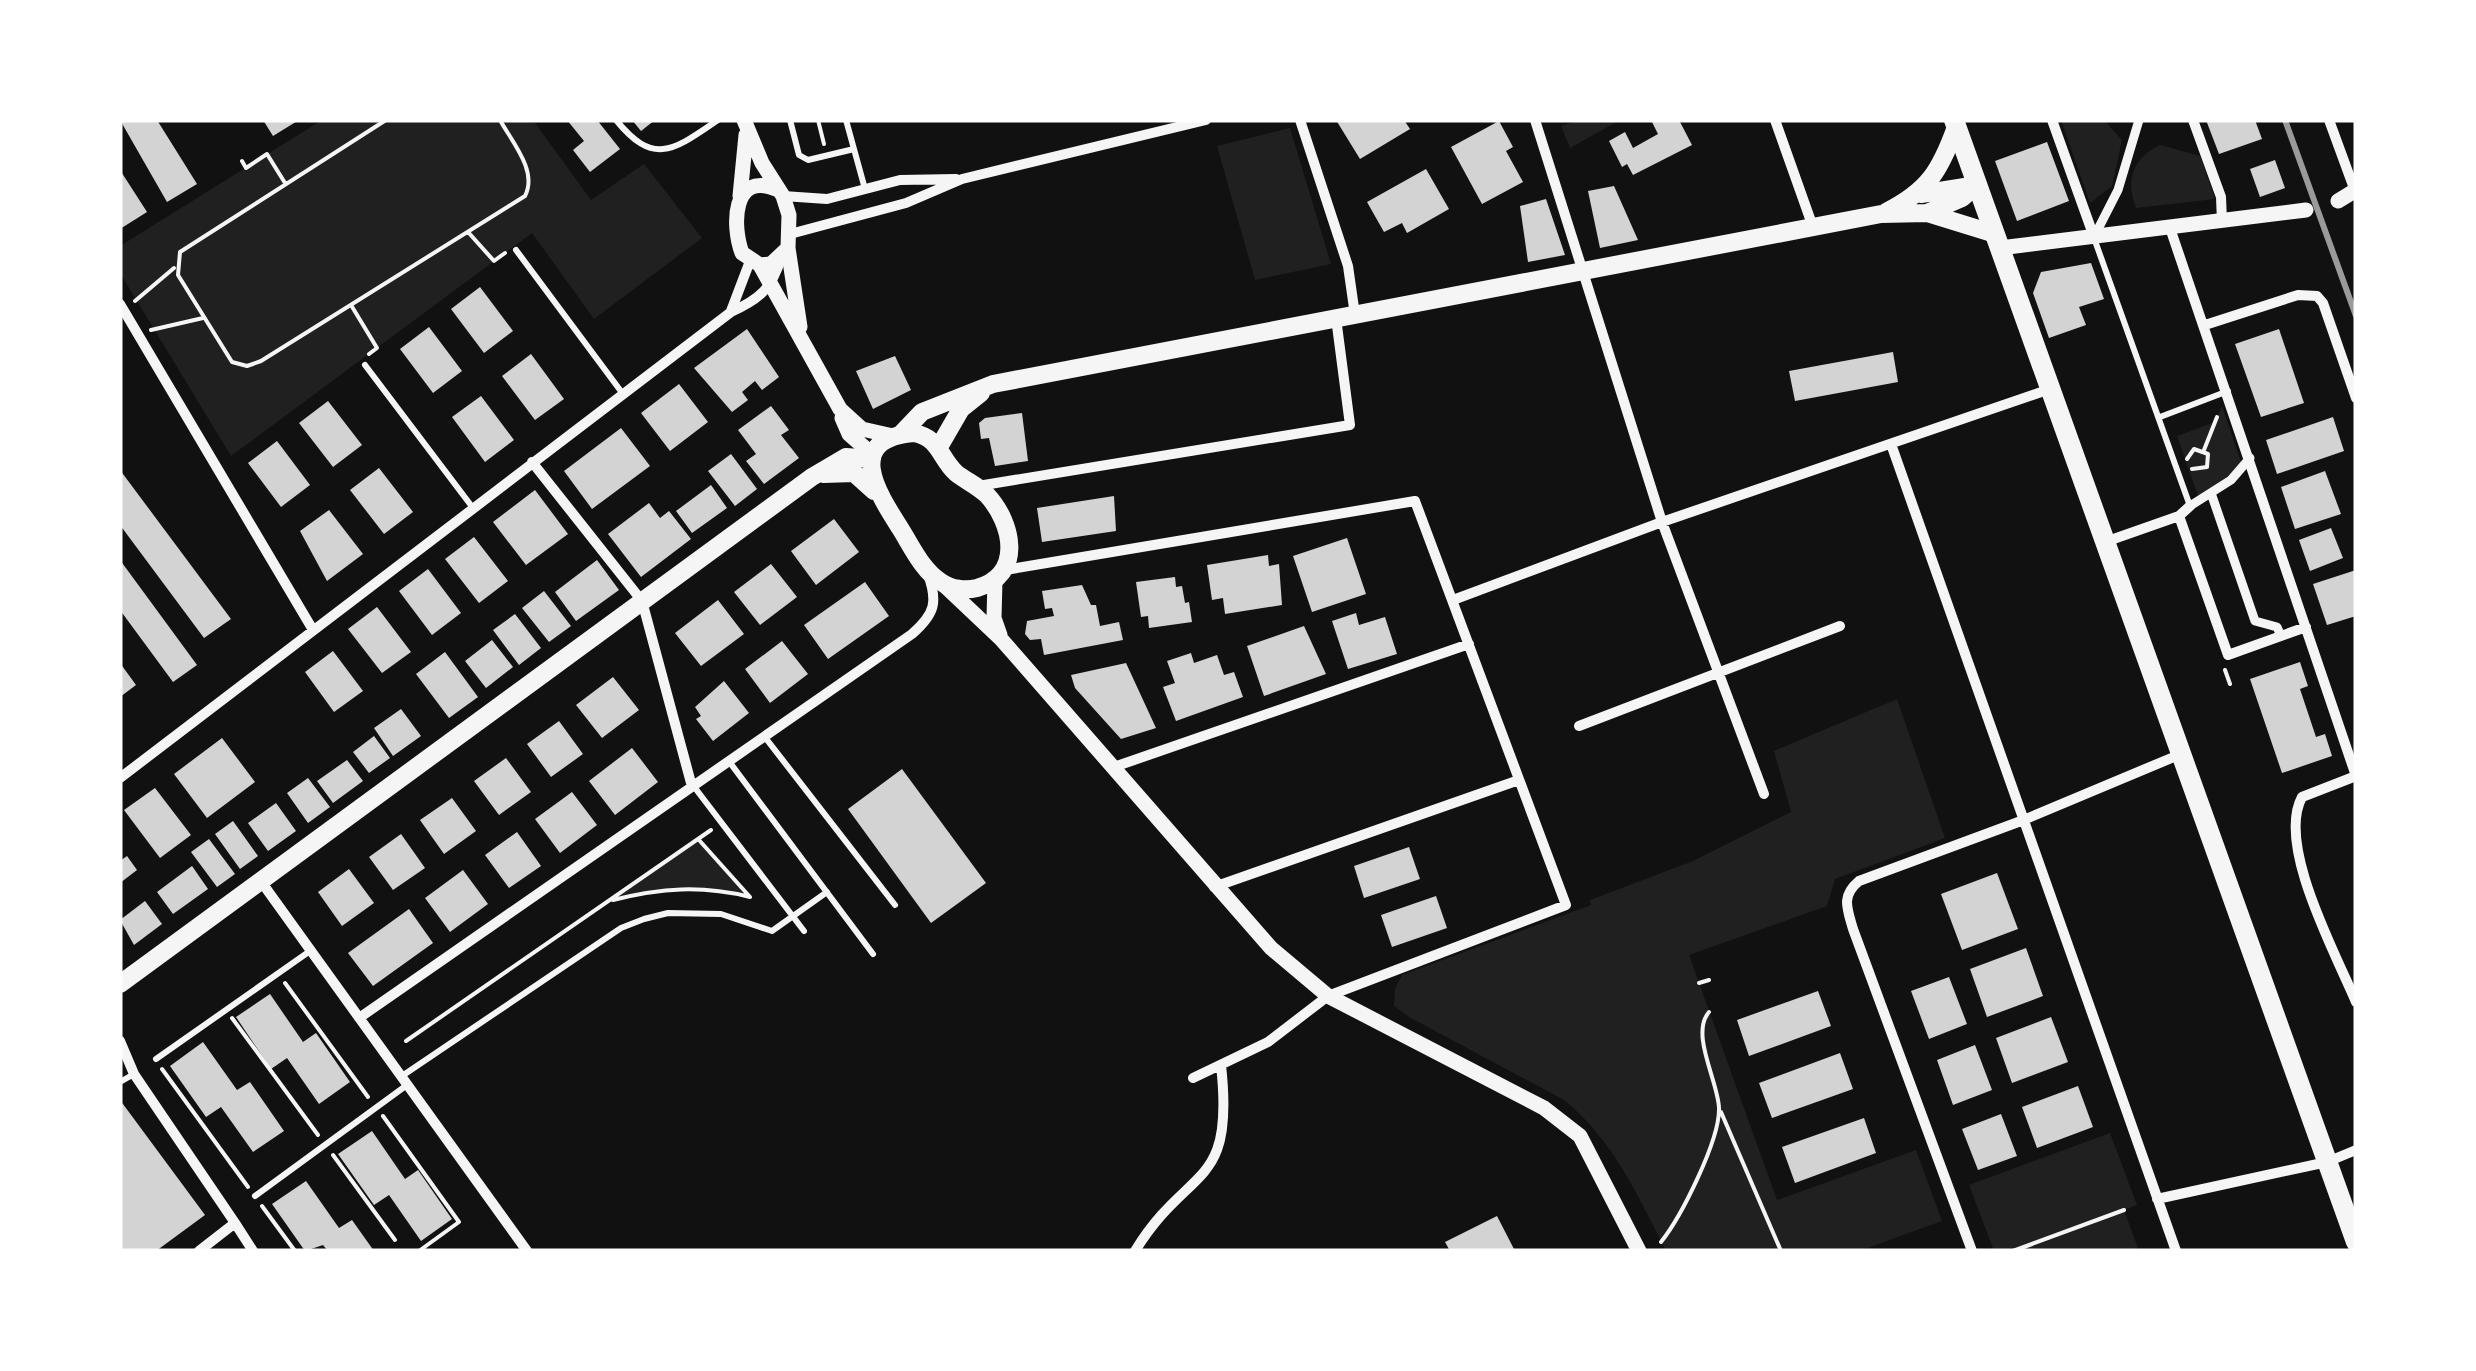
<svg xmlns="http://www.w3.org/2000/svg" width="2476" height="1371" font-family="Raleway,sans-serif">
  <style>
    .green { fill: #202020 }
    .building { fill: #d3d3d3 }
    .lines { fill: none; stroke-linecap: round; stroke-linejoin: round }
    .path { stroke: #f5f5f5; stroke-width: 4 }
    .service { stroke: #f5f5f5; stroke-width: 6 }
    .pedestrian { stroke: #f5f5f5; stroke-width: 9 }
    .minor { stroke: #f5f5f5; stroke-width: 10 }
    .tertiary { stroke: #f5f5f5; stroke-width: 15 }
    .secondary { stroke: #f5f5f5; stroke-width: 18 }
    .primary { stroke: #f5f5f5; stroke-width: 20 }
    .rail { stroke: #9a9a9a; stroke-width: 6 }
  </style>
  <rect width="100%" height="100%" fill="#111"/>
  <path class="green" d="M322,120H533L591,200L644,164L702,238L594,319L532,233L231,456L120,273V246Z
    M1579,120H1620L1570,148L1561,126Z
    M2061,120H2104L2122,140L2112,186L2090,203Z
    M1290,128L1331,264L1255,280L1217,146Z
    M2160,145L2200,156L2215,199L2136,208C2125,180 2133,158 2160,145Z
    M2222,406L2243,468L2199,499L2177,436L2215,422Z
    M1897,699L1945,838L1835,879L1827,906L1689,955L1777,1200L1916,1150L1942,1221L1859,1251H1666C1637,1194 1614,1141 1564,1100L1409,1017L1394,1006L1395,989L1402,975L1591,905L1590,900L1693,861L1791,812L1774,751Z
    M699,839L750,897C699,884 658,888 608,901Z
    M2110,1133L2137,1205L2124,1210L2139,1251H1994L1969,1185Z"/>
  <path class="building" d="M120,120H157L197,184L167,202Z
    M263,120H299L273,136Z
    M567,120H597L620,149L590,172L573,150L584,141Z
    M632,120H655L641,131Z
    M1336,120H1404L1410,129L1360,159Z
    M1651,120H1679L1692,145L1633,175L1627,164L1622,167L1609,141L1625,132L1633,148L1658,134Z
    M2206,120H2255L2262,139L2219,154Z
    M1499,121L1513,147L1506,151L1523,182L1482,204L1451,147Z
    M2047,142L2069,201L2017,221L1995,161Z
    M2275,160L2285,188L2260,197L2250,169Z
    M1426,169L1449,209L1407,233L1402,223L1384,232L1367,202Z
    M120,170L147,212L120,229Z
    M1614,186L1638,240L1600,248L1588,191Z
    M1546,199L1565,255L1528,262L1520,206Z
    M2091,263L2104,299L2079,307L2086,325L2049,338L2033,293L2041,272Z
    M480,287L513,331L484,353L451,309Z
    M429,327L462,371L433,393L400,349Z
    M747,329L779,377L762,390L755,381L742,392L748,400L732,412L694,368Z
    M2279,329L2304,403L2261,417L2235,344Z
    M1893,352L1898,382L1795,401L1789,371Z
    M531,354L564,399L535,420L502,376Z
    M895,356L911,390L873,409L856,371Z
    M679,384L708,422L670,451L641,413Z
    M481,396L514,440L485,462L452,417Z
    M328,401L362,445L333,467L299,423Z
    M771,406L789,430L781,435L799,458L764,484L746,461L756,454L738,430Z
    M1022,413L1028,461L995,466L989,438L981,439L979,423L985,418Z
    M2333,417L2344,451L2277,474L2266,440Z
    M621,428L650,466L592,509L564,471Z
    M277,441L310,485L281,507L248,463Z
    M731,454L757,489L735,506L708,471Z
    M379,468L413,512L384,534L350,490Z
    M120,470L231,619L204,638L120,525Z
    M2325,471L2341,514L2295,529L2281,487Z
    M711,485L727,508L692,533L676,511Z
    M535,490L568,534L526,565L493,522Z
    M1114,496L1116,531L1042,542L1037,508Z
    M649,503L660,518L669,511L691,539L641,577L608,534Z
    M329,510L363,554L327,581L300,531Z
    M834,519L859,552L816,585L791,551Z
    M2331,528L2343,558L2310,571L2299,540Z
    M474,537L508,581L479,603L445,559Z
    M1347,538L1366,594L1312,612L1293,556Z
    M1268,555L1269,566L1279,564L1282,605L1225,614L1223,598L1212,600L1207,565Z
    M120,560L197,665L173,682L120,610Z
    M597,560L619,590L576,621L555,592Z
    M771,564L797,597L760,625L734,592Z
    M428,569L461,613L432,635L399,591Z
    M2356,570V616L2327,625L2313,584Z
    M1175,577L1176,587L1182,586L1185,603L1189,602L1192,622L1149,628L1148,616L1141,617L1136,582Z
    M865,582L889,616L828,659L804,625Z
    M1082,585L1091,605H1096L1100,626L1119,622L1123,640L1044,655L1041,639L1030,640L1025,634L1027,621L1054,616L1052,608L1045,609L1042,591Z
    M544,591L571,626L549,642L522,608Z
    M718,600L744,634L701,666L675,633Z
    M377,607L411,652L382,673L348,629Z
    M1356,613L1359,625L1385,617L1397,654L1348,669L1332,621Z
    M515,614L541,648L519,665L493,630Z
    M1304,626L1326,674L1264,696L1247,646Z
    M492,640L513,667L486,688L465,661Z
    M782,641L808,674L770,703L745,669Z
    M333,651L363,691L334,712L305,672Z
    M445,652L478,697L449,718L416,674Z
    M1191,653L1194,663L1217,655L1224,675L1234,672L1243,697L1176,721L1163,687L1175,683L1167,661Z
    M2300,662L2308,686L2300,689L2316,737L2325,734L2332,756L2282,773L2250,679Z
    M120,663L136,685L120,697Z
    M1126,663L1156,728L1121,739L1075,688L1071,675Z
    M613,677L639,710L602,738L576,705Z
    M724,681L749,713L713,741L696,719L701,716L695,707Z
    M401,709L421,736L393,756L374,728Z
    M559,721L583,754L551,777L527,744Z
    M374,736L390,758L369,773L353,752Z
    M222,738L255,782L207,818L174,774Z
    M632,748L658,782L615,815L589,781Z
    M506,758L531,792L499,815L474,781Z
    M347,760L363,781L333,803L317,781Z
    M902,769L986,883L931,923L848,809Z
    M308,778L330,807L308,823L287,793Z
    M155,788L191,835L160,858L124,810Z
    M572,792L597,825L560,853L535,819Z
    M452,798L476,831L444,854L420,820Z
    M276,803L296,831L268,851L248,823Z
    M233,821L258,856L240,869L215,834Z
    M517,832L541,866L509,888L485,855Z
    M401,834L425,868L393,890L369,857Z
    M209,839L235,874L217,887L191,852Z
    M1409,847L1420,879L1364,898L1354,866Z
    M127,856L137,870L120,883V861Z
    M192,866L208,889L173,914L157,892Z
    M349,869L374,903L342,926L318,892Z
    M463,870L488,904L450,932L425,898Z
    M1997,873L2018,929L1962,950L1941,894Z
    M1436,896L1447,928L1392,947L1381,915Z
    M145,901L162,924L134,945L120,920Z
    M409,909L433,943L373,986L348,953Z
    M2026,948L2043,996L1987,1017L1970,969Z
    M1949,977L1967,1024L1929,1039L1911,991Z
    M1818,991L1831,1026L1749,1056L1737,1020Z
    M270,994L303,1042L316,1033L350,1082L319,1104L287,1058L271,1069L236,1017Z
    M2051,1017L2068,1062L2012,1083L1996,1038Z
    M203,1042L237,1090L250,1082L284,1131L253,1152L221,1107L206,1117L170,1066Z
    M1975,1045L1992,1090L1953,1105L1937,1060Z
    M1840,1053L1853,1089L1772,1118L1759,1083Z
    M2078,1086L2093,1127L2037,1148L2022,1107Z
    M120,1100L205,1215L156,1251H120Z
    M2001,1114L2017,1156L1978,1170L1962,1129Z
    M1864,1118L1876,1153L1795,1183L1782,1147Z
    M372,1131L405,1179L418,1170L452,1219L421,1241L389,1195L374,1205L338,1154Z
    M306,1181L339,1228L352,1220L374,1251H328L323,1245L305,1251L272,1204Z
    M1497,1216L1515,1251H1450L1445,1242Z"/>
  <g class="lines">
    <path class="path" d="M386,120L180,252L178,275L232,362L247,366L261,361L525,196C538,171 512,142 500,120
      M818,120L824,144
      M242,161L246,168L267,154L285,183
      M468,232L494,261L505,253
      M135,301L174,268
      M351,305L377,348L369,354
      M151,330L203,318
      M2204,450L2217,417
      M2187,459L2194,449L2208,454L2207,467L2192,469
      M2225,670L2230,684
      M613,900C661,888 701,885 750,897L699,840
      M285,983L368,1097
      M1699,983L1709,980
      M232,1018L318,1135
      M406,1041L711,830
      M162,1069L248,1187
      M1721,1112L1781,1251
      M383,1116L459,1222L419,1251
      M333,1155L395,1240
      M262,1206L295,1251
      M1661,1242C1681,1217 1720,1140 1719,1108C1718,1081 1690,1034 1709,1012
      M2013,1251L2124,1210"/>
    <path class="service" d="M616,120C654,167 674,150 718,120
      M790,120L799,155L808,160L854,149
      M846,120L865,189
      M2094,238L2190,506
      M516,250L623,394
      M365,365L473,508
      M2160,417L2228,391
      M764,736L895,905
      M728,760L873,954
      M692,784L804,931
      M156,1059L310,951
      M402,1076L621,928L644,919L668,913L721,914L772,931L827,892
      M120,1082L134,1074
      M255,1196L407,1085"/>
    <path class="pedestrian" d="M2095,235L2118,190L2139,120
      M2211,493L2255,621L2277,627L2281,636
      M2190,506L2231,480L2250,458"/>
    <path class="minor" d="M1300,120L1348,266L1355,315
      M1535,120L1662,522L1764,794
      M1775,120L1813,227
      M2052,120L2094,237
      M2193,120L2221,197L2222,222
      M2329,120L2355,191
      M783,196L827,199L900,180L956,179
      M2170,228L2356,776
      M790,234L906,203L962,179L1206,120
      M120,304L313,630
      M731,311L750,261
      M2205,325L2298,295L2317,296L2323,303L2356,398
      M1891,444L2176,1251
      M532,462L642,601L691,783
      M978,486L1350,425L1336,318
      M2179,516L2228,655L2306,627
      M2105,542L2179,516L2190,506
      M1005,570L1415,501L1566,905L1328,996L1268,1042L1193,1078
      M1453,600L1662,522L2050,389
      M1579,726L1840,626
      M1111,768L1469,644
      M2356,776L2302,797C2276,845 2336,954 2356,1002
      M120,778L731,312C760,299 772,288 781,258
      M260,880L527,1251
      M1214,887L1519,780
      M359,1018L912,634C935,614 938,602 928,574
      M120,1041L134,1074L235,1223
      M2157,1199L2327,1162L2356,1150
      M199,1251L235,1223L253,1251
      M1135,1251C1189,1163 1235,1192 1221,1065
      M1972,1251L1853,929C1847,908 1841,896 1859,881L2021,821L2181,754"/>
    <path class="tertiary" d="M744,120L762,163L783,196L789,215L788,248L771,264L760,265L742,253C732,226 732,171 776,189
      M740,196L746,135
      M2338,201L2356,190
      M788,248L800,327
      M2000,248L2306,210
      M760,265L840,409L862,429L893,436
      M842,418L849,434L873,455
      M995,580L994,618L1000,635
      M945,586L1001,639L1271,948L1328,996L1544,1108L1580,1136L1639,1251"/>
    <path class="secondary" d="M1921,194L1977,185
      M1886,212C1928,191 1940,171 1956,127
      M1927,213L1962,198L1977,185
      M914,433C940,438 939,457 956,473C966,481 978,486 987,495C1013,523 1024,575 977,588C965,591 951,589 941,582C922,570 912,547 900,528C877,492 843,439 914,433Z
      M901,434L922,412L993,384L1881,214L1927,213L1995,234
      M939,447L961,409L981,393
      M823,474L854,473L874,491
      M120,984L812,477L846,457L872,459"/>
    <path class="primary" d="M1954,120L2356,1242"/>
    <path class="rail" d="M2285,120L2356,316"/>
  </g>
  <rect width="2476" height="1371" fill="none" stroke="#ffffff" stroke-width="245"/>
</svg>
